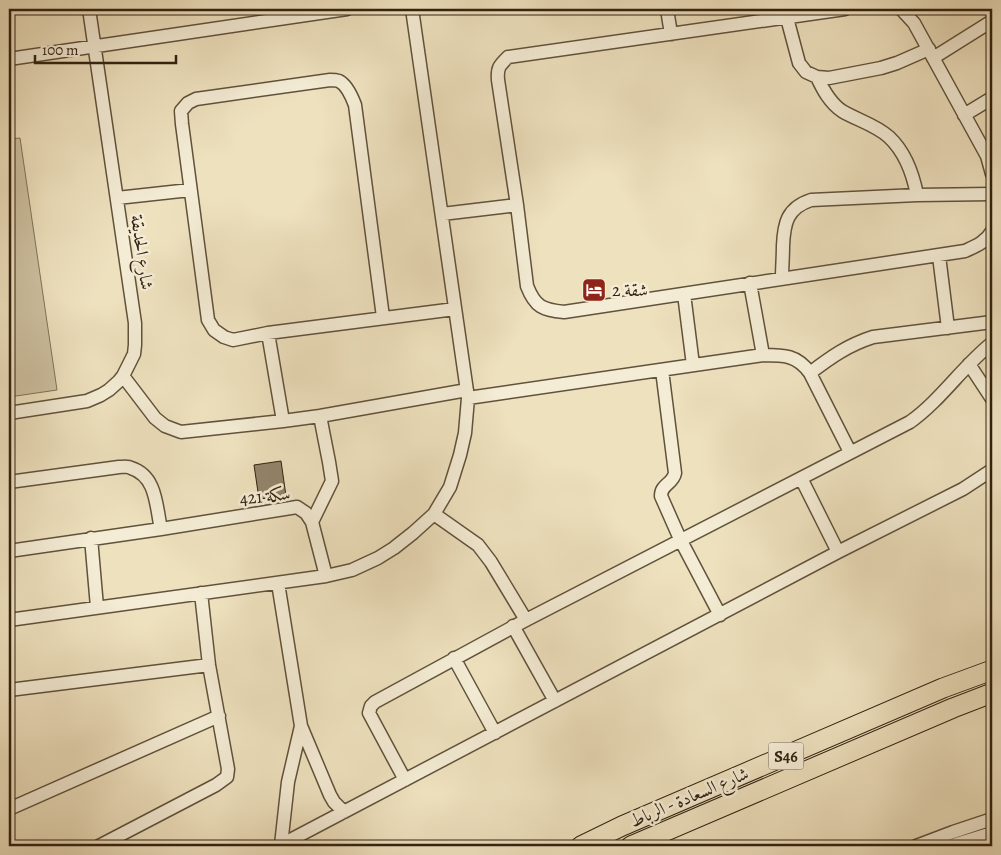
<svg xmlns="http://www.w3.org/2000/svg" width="1001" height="855" font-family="Alegreya,Amiri,serif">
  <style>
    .green { fill: #cec1a1; stroke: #807259 }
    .building { fill: #93856b; stroke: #312211 }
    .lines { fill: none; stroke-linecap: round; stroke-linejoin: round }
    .minor-casing { stroke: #60523c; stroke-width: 15 }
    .highway-casing { stroke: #312211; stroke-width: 21 }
    .minor { stroke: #f4ecd5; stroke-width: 12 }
    .highway { stroke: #eee1be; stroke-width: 19 }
    .labels { text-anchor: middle; stroke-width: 5; stroke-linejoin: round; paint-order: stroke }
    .shield { fill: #f4ecd5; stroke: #6c5f4c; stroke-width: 1 }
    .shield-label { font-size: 16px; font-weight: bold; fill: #312211 }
    .street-label { font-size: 18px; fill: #312211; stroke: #f4ecd5 }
    .poi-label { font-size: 18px; fill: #312211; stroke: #f4ecd5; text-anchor: start }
  </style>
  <rect width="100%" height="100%" fill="#eee1be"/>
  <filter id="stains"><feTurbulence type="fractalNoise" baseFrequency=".004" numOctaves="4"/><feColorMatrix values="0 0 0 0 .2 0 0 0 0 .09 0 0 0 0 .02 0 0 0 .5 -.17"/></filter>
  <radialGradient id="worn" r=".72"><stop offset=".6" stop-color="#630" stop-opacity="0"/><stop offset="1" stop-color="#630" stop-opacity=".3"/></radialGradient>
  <path class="green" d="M20,138L57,390L9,397V139Z"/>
  <path class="building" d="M281,461L286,496L259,499L254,465Z"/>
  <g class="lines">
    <defs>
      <path id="minor" d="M667,9L671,34
        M845,9L508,57C499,66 497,68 498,80L517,205L527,286C535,307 543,310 564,312L965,251C976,246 986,242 992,231
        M901,9L914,23L987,156L992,174
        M787,18L799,63L806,72L817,77L829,78L881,68L897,63L929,49
        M933,58L992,21
        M9,59L347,9
        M817,77C823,90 830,103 842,111C857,120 876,125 889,137C905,152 913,174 917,195
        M964,115L992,98
        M117,198L190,190
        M442,214L517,205
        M939,256L948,328
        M782,278C782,268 783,257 783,246C784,223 787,208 811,200L917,195L992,194
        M750,283L763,355
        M684,294L693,365
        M383,317L355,105C352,97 347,85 339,81C336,80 333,80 330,80L196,99L188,103L181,111L182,124L208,320L214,330L224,337L233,340L268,333L455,309
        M268,333L283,421
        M969,364L992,399
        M662,370L675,473C673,484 661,484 661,496L680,539L720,615
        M810,373C831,357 848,345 873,337L992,322
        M123,376L155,418L165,426L181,432L283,421L320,416L467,390
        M468,398L763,355C784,355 797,355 810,373L850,452
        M9,413L87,401L101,395L109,390L119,381L123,376L134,354L135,345V323L89,9
        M801,478L838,552
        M9,482L119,467C123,467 128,466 131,468C157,476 156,507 161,529
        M434,514L478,545L491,562L526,620
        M312,522L332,481L329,462L320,416
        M91,538L97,607
        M9,551L161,529L297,507L306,513L312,522L326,576
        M278,583L301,726L330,795L334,802L344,812
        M9,620L326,576L352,570L378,558L394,548L413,533L434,514L450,487L460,455L465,433L468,398L412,9
        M513,626L555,701
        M454,658L495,733
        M9,690L209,665
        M405,780L369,713L371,706L375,702L526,620L910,422C941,400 962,367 992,343
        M9,809L219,716
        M281,845L288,782L301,726
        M99,846L216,785L227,777L228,769L209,665L201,593
        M279,846L838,552L963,489L992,470
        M916,846L953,832L992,819
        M950,846L992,833"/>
      <path id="highway" d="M581,846L622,826L943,688L992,670
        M631,846L953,708L992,693"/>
    </defs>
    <use href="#minor" class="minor-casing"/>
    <use href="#highway" class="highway-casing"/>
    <use href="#minor" class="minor"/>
    <use href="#highway" class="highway"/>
  </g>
  <defs>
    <symbol id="hotel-square" viewBox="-11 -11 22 22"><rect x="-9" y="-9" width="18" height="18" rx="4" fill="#8f2418" stroke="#f4ecd5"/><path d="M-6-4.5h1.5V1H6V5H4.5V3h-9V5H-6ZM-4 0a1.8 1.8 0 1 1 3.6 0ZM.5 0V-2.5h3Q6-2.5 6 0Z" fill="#fff"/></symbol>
  </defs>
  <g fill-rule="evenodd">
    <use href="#hotel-square" x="580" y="276" width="28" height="28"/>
  </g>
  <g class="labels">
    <rect class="shield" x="768.5" y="742.5" width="35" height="27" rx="4"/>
    <g class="shield-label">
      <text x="786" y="762">S46</text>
    </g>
    <g class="street-label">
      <text transform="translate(142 252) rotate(82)" y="6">شارع الحديقة</text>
      <text transform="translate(265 496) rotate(-6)" y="6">سكة 421</text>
      <text transform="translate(689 797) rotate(-23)" y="6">شارع السعادة - الرباط</text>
    </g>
    <g class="poi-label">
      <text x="612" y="296">شقة 2</text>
    </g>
  </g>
  <rect width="1001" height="855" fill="none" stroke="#eee1be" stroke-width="30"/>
  <rect x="10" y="10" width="981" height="835" fill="none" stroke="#312211" stroke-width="2.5"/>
  <rect x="15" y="15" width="971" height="825" fill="none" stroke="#312211"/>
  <path d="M35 55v8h141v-8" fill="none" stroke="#312211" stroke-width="2.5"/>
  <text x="42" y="55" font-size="15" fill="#312211" stroke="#f4ecd5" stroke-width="4" paint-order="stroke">100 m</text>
  <rect width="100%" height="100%" filter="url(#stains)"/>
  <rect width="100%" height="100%" fill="url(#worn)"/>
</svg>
